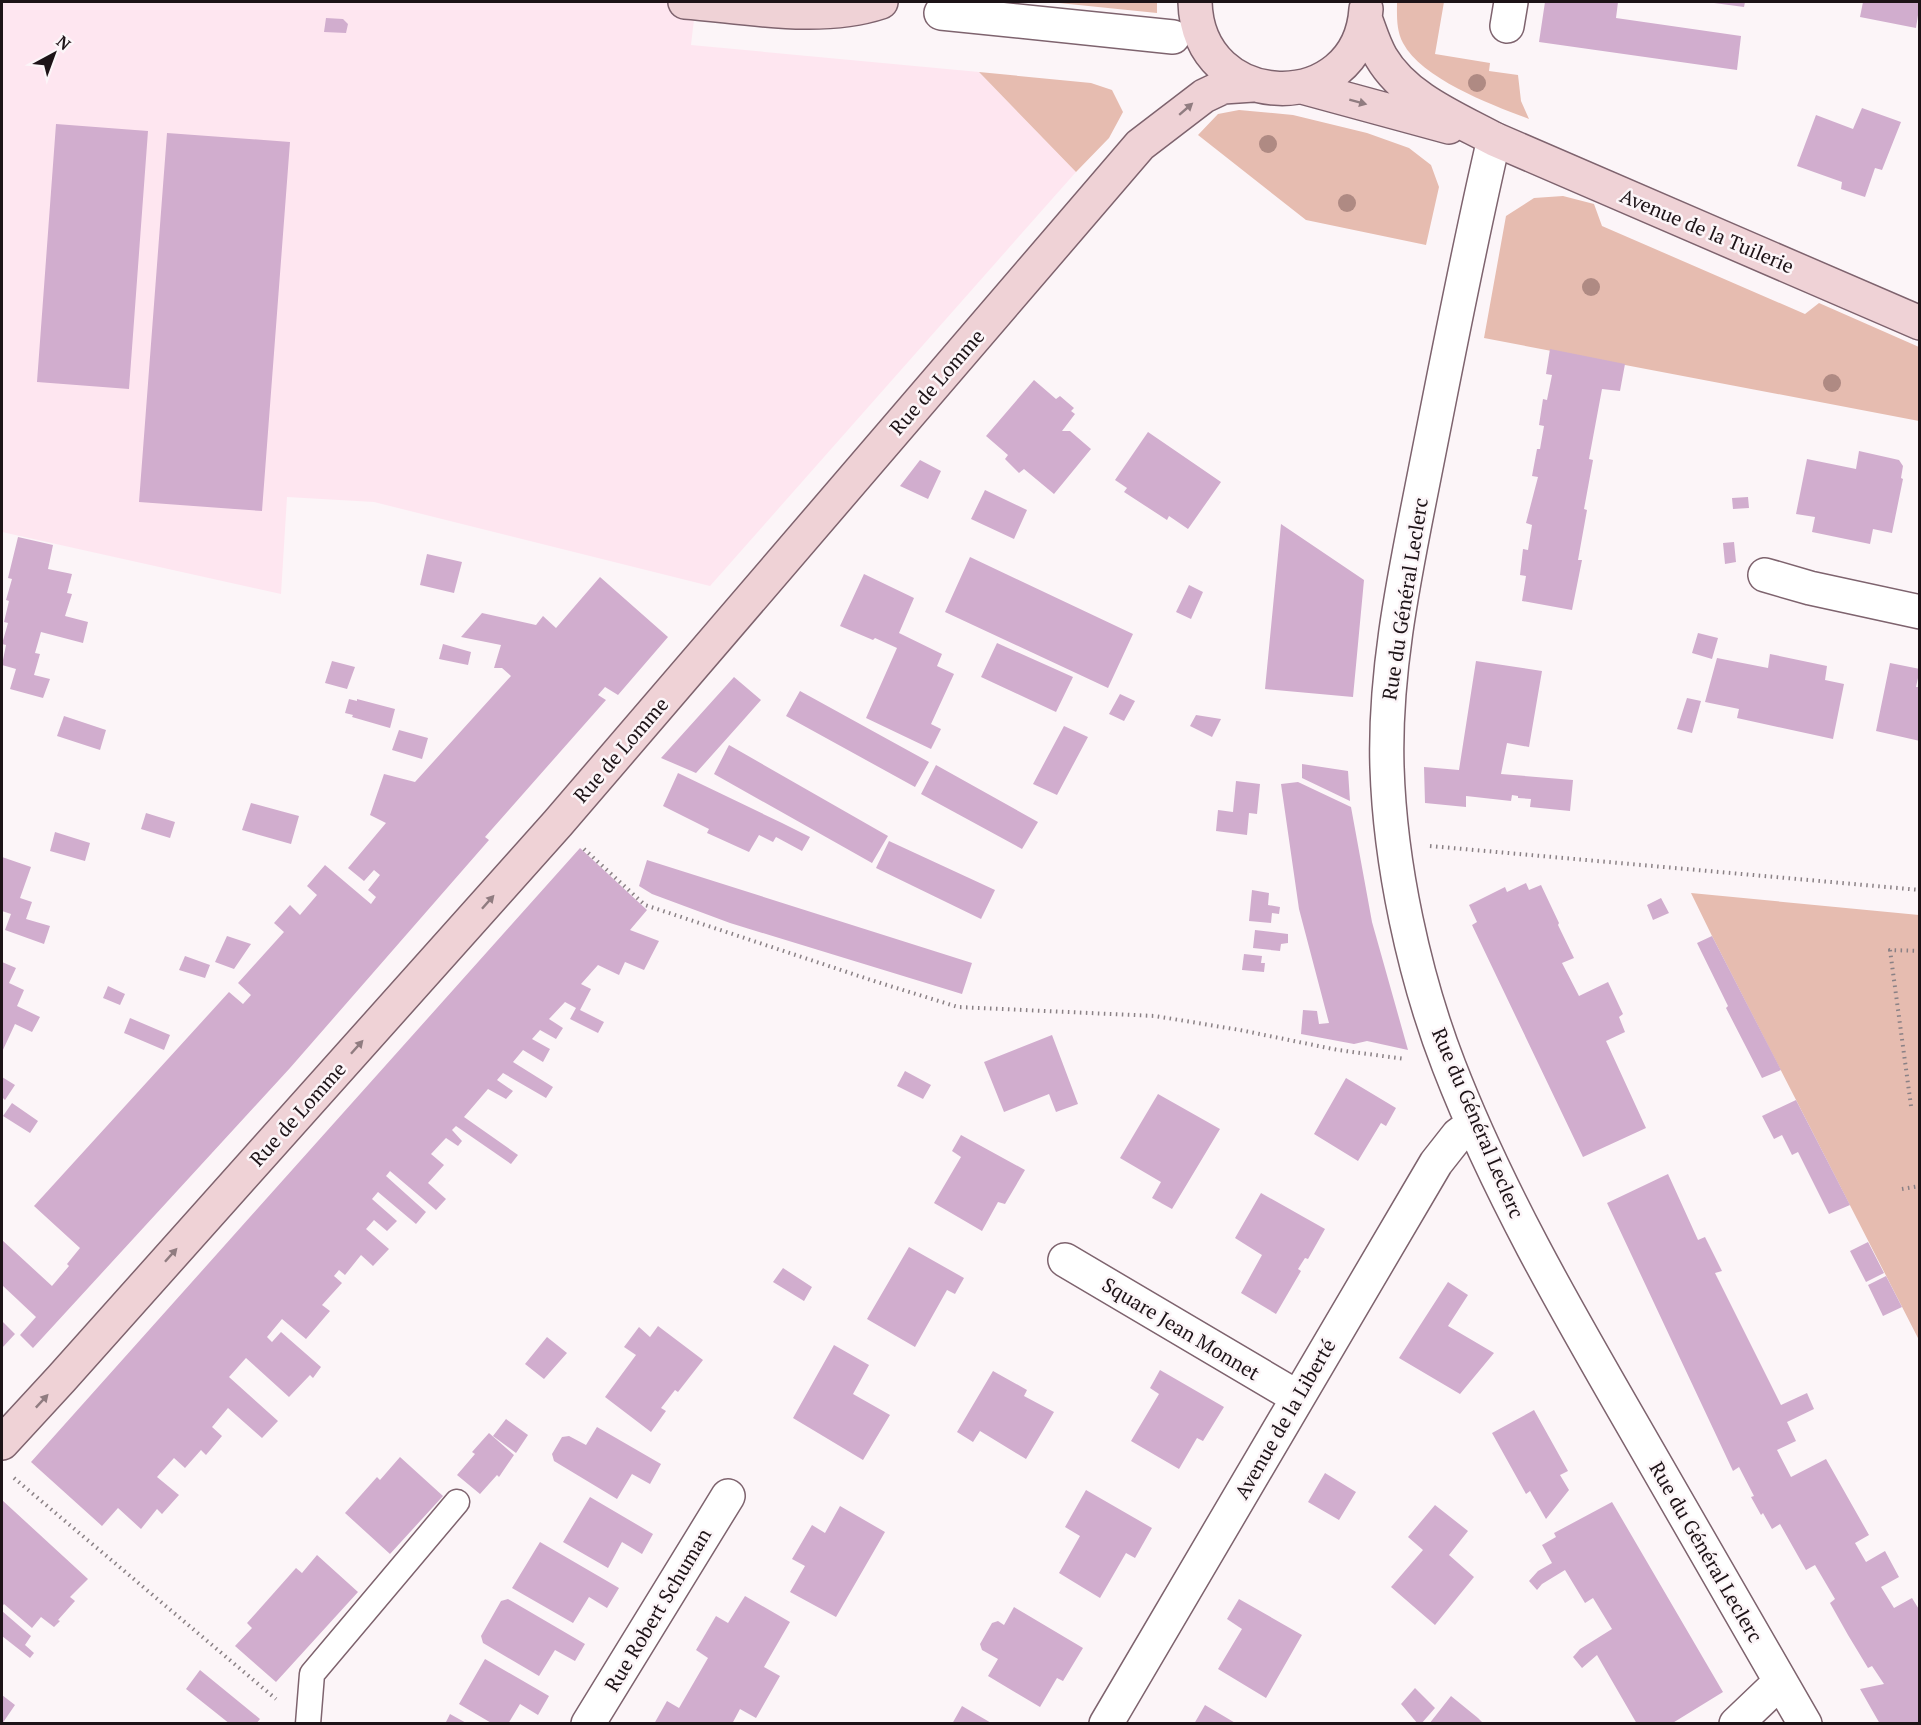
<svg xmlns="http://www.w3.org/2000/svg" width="1921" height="1725" font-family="'PT Serif',serif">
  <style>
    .built { fill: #fee6f0 }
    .green { fill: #e6bcb0 }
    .building { fill: #d1adce }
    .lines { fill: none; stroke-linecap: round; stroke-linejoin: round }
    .lane-casing { stroke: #7e636e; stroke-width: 27 }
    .street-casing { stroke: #7e636e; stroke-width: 36 }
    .secondary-casing { stroke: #7e636e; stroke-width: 36 }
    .path { stroke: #8a8185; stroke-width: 4; stroke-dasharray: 1.5 4.5; stroke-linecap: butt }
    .lane { stroke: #fff; stroke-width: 24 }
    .street { stroke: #fff; stroke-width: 33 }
    .secondary { stroke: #efd2d6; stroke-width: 33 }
    .tree { fill: #af8a83 }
    .oneway { fill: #907c80 }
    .labels { text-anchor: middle; stroke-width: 5; stroke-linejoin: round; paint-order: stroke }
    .street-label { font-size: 20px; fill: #1d1317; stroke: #fcf5f8 }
  </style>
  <rect width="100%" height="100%" fill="#fcf5f8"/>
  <path class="built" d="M2,2H696L691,45L979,72L1076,172L710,586L374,502L287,497L281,594L2,532Z"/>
  <path class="green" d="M1049,2H1157V13Z
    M1397,2H1444L1435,54L1490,63L1489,71L1518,75L1521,101L1529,119C1492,105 1422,79 1403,43C1396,30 1397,15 1397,2Z
    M979,72L1091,83L1112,90L1123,112L1109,138L1076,172Z
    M1239,110L1293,115L1367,133L1409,148L1431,165L1439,187L1426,245L1306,220L1198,135L1218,114Z
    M1563,196L1594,204L1602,226L1805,314L1819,303L1919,347V421L1484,338L1506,216L1534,198Z
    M1691,893L1919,915V1340L1712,936Z"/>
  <path class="building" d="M1545,2H1618L1616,18L1741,36L1737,70L1539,42Z
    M1714,2H1745L1744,7L1714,3Z
    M1863,2H1920L1916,28L1860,17Z
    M326,18L343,19L348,24L346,33L324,32Z
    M1862,108L1901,122L1882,170L1875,168L1865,197L1841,189L1842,182L1797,166L1816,115L1853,129Z
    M56,124L148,131L129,389L37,382Z
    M167,133L290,142L262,511L139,502Z
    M1550,349L1625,364L1620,391L1602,389L1589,459L1593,460L1584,509L1587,510L1578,560H1582L1572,610L1522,601L1526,576L1520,575L1523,549L1528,550L1532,525L1526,523L1538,477L1532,476L1537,449H1540L1544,426L1539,425L1543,399L1547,400L1552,375L1546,374Z
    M1034,380L1056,399L1060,396L1074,408L1071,411L1075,414L1062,431H1070L1091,449L1054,494L1024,469L1019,473L1005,459L1008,455L986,436Z
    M1148,432L1221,482L1188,529L1169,516L1167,520L1124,492L1127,488L1115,480Z
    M1859,451L1899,460L1903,466L1901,478L1903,479L1892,533L1873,529L1870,544L1812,532L1815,517L1796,514L1807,459L1856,469Z
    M920,460L941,471L928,499L900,486Z
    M985,490L1027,510L1014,539L971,519Z
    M1748,497L1749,508L1733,509L1732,498Z
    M1281,524L1364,580L1353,697L1265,689Z
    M18,537L53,545L48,569L72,574L67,593L72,594L65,616L88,622L83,643L41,632L35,653L40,654L34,675L50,679L43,698L10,689L16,669L2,665L6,645L2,644L8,623L4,622L9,601L6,600L12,579L8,578Z
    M1734,542L1736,562L1725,564L1723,543Z
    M427,554L462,562L454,593L420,585Z
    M970,557L1133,634L1108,688L945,612Z
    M864,574L914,598L899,633L942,654L937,666L954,674L931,724L941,729L931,749L866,718L897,648L875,638L873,640L840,626Z
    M600,577L668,637L618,695L605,687L598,695L606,700L485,837L489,840L290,1068L33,1348L20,1335L36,1317L2,1285V1240L52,1286L69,1266L67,1264L80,1248L34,1206L229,992L243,1004L251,995L238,983L284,932L274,923L290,905L300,915L317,895L307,886L325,865L371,904L376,897L368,890L380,875L374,870L364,881L348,868L386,823L370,815L384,774L415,782L511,676L502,668H494L501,645L461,637L482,613L536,625L543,616L556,628Z
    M1189,585L1203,592L1191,619L1176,612Z
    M1698,633L1718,638L1712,659L1692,653Z
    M997,643L1073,677L1056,712L981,677Z
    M443,644L471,652L468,665L439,659Z
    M1770,654L1827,666L1825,680L1844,684L1833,739L1737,718L1739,709L1705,702L1717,658L1768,668Z
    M332,661L355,667L347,689L325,683Z
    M1476,661L1542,671L1529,747L1507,743L1501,774L1573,780L1570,811L1530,807L1531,799L1518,798V796L1512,795L1511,801L1466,796V807L1425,803L1424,767L1459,770Z
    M1890,663L1920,669L1916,687H1920V741L1876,731Z
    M734,677L761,700L738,726L696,773L661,758Z
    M800,691L929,762L915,787L786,716Z
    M1120,694L1135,701L1124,721L1109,714Z
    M1687,698L1701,701L1692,733L1677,729Z
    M349,699L357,701V699L395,709L390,728L352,717L353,715L345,713Z
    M1196,715L1221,719L1212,737L1190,726Z
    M64,716L106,730L100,750L57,736Z
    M1064,726L1088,737L1057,795L1033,784Z
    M399,730L428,738L422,759L392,750Z
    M729,745L888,836L872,863L714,774Z
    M1302,764L1348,771L1350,801L1302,778Z
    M936,765L1038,822L1022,849L921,794Z
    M678,773L782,823L810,837L802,851L776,837L773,842L759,835L749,852L707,833L709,829L663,806Z
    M1236,781L1260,784L1257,814L1249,813L1247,835L1216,831L1218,810L1233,812Z
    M1298,782L1351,807L1372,922L1408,1050L1367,1041L1354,1044L1301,1034L1303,1010L1317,1011L1319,1024L1329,1023L1299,909L1281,784Z
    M251,803L299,816L291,844L242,830Z
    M146,813L175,822L170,838L141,829Z
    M55,832L90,843L85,861L50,851Z
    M889,841L995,890L981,919L876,868Z
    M580,848L647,910L630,930L659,941L644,970L625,962L619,975L598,965L581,984L591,989L580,1010L604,1022L598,1033L570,1019L576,1008L565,1002L549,1019L563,1028L556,1039L540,1030L532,1039L550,1049L543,1062L523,1050L513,1062L553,1087L546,1098L503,1073L497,1080L513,1091L506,1099L488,1089L464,1117L518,1155L511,1164L456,1126L452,1130L462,1141L458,1146L446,1138L431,1154L444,1165L428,1183L446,1199L436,1210L390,1171L386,1176L426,1212L416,1224L378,1192L372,1199L397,1221L387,1231L374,1220L366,1229L389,1249L373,1266L361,1255L345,1275L339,1270L334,1276L342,1283L322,1305L330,1311L306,1339L282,1319L267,1337L272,1342L281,1332L321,1367L313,1378L310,1375L289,1397L246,1358L229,1377L278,1421L262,1438L228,1408L212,1427L222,1436L206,1455L201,1450L185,1468L174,1458L157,1477L179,1495L162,1514L157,1509L141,1529L118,1508L102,1526L31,1462Z
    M2,857L31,867L20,898L32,902L26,919L50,926L44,944L5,930L11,914L2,911Z
    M647,860L972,963L962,994L730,923L652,894L639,886Z
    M1526,883L1529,890L1541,885L1559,923L1558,925L1574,958L1562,963L1579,996L1608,982L1623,1014L1619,1017L1625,1032L1606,1041L1646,1128L1583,1157L1472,925L1477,922L1469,905L1505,887L1507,892Z
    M1252,890L1269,893L1268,905L1280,907L1279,914L1272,913L1271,923L1249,921Z
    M1661,898L1669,913L1653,920L1647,905Z
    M1255,930L1288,934V943L1281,944L1280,951L1253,948Z
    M227,936L251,944L234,969L215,962Z
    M1712,936L1781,1070L1762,1078L1726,1008L1728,1006L1697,943Z
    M1244,954L1262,956L1261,963H1265L1264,972L1242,970Z
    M185,956L210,965L205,978L179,970Z
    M2,962L16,968L9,983L24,990L17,1006L40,1017L32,1032L15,1024L2,1052Z
    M108,986L125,994L120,1005L103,998Z
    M130,1018L170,1035L164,1050L124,1033Z
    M1052,1035L1078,1104L1056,1112L1049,1094L1004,1112L984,1062Z
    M905,1071L931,1085L923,1099L897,1086Z
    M2,1077L15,1085L5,1100L2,1097Z
    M1346,1078L1396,1108L1386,1126L1381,1123L1358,1161L1314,1134Z
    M1158,1094L1220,1129L1172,1209L1152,1198L1161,1182L1120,1158Z
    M1796,1100L1850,1205L1829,1214L1798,1152L1792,1155L1782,1135L1774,1139L1762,1116Z
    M12,1103L38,1121L30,1133L3,1116Z
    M961,1135L1025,1170L1005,1204L998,1202L982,1231L934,1203L961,1157L952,1151Z
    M1668,1174L1698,1240L1705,1237L1722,1271L1715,1273L1781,1405L1807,1393L1814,1409L1787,1422L1796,1441L1777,1450L1791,1477L1826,1459L1869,1535L1855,1543L1866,1562L1885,1551L1899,1577L1881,1587L1894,1608L1912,1598L1920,1611V1724H1880L1860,1689L1884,1684L1872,1666L1868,1668L1848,1635L1830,1603L1835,1599L1815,1565L1806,1570L1780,1524L1772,1529L1763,1513L1761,1515L1751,1497L1754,1496L1739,1467L1733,1471L1607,1203Z
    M1261,1193L1325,1229L1308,1259L1305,1258L1298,1269L1301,1271L1276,1314L1241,1293L1262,1255L1235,1238Z
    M1868,1242L1884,1273L1866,1282L1850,1251Z
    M909,1247L964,1278L955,1294L947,1290L915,1347L867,1319Z
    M783,1268L812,1287L804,1301L773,1282Z
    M1886,1276L1902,1307L1883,1316L1868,1285Z
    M1448,1282L1468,1295L1448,1326L1494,1353L1460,1394L1399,1358Z
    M2,1321L15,1334L2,1348Z
    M658,1326L703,1360L678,1392L675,1390L661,1408L666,1411L651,1432L605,1397L636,1355L624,1347L639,1327L650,1337Z
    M547,1337L567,1353L544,1379L525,1364Z
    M834,1345L869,1365L853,1394L890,1415L863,1460L793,1418Z
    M1160,1370L1224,1407L1203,1441L1197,1438L1179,1469L1131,1441L1159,1394L1150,1388Z
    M993,1371L1027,1390L1024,1396L1054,1412L1026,1459L980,1431L973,1442L957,1432Z
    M1534,1410L1568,1471L1560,1475L1569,1490L1546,1519L1530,1491L1526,1494L1492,1433Z
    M506,1419L528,1435L516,1453L493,1436Z
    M597,1427L661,1464L650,1484L632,1474L617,1499L554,1461L552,1454L562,1437L569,1436L586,1445Z
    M489,1433L514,1455L499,1477L497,1475L480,1494L457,1475L475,1454L472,1452Z
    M400,1457L443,1496L390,1554L345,1513L377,1477L380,1480Z
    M1325,1473L1356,1492L1339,1520L1308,1502Z
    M1086,1490L1152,1528L1135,1558L1126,1553L1100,1598L1059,1573L1080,1536L1065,1527Z
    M590,1497L653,1534L642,1554L622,1542L608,1568L563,1542Z
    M2,1500L88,1579L70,1597L75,1601L58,1620L60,1621L54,1627L41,1617L32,1628L4,1604L2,1607Z
    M1612,1502L1723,1692L1671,1724H1637L1597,1655L1582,1668L1573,1657L1580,1649L1612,1629L1593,1598L1585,1603L1565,1570L1542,1584L1537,1590L1529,1581L1538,1571L1552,1563L1542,1545L1556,1537L1554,1533Z
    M1435,1505L1468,1531L1449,1555L1474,1577L1435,1625L1391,1587L1423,1550L1408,1537Z
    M840,1506L885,1532L836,1617L790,1592L805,1566L792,1559L812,1525L825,1533Z
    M540,1542L619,1588L607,1608L589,1597L573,1623L512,1588Z
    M317,1555L358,1592L276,1682L235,1646L252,1628L247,1623L296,1568L302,1573Z
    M745,1596L790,1622L764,1667L780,1676L756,1718L740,1709L732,1724H654L667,1701L679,1708L708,1658L696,1650L716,1616L728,1623Z
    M508,1599L585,1644L575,1661L555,1650L539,1676L483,1643L481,1636L501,1601Z
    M1239,1599L1302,1635L1266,1698L1218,1669L1242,1629L1227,1619Z
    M1014,1607L1083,1648L1063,1681L1057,1678L1040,1707L988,1676L998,1659L982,1650L980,1644L992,1623L998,1621L1004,1625Z
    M2,1611L31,1636L25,1645L34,1653L30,1658L2,1636Z
    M485,1659L549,1696L538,1715L520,1704L508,1724H493L459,1704Z
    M200,1670L260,1719L256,1724H230L186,1689Z
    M1415,1688L1435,1708L1421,1724H1418L1401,1704Z
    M2,1695L15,1705L2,1724Z
    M1451,1696L1478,1718L1484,1724H1429Z
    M1205,1705L1237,1724H1194Z
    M962,1706L993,1724H952Z
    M450,1714L468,1724H445Z"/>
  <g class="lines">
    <defs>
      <path id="lane" d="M308,1724L312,1674L457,1502"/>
      <path id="street" d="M941,13L1173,37
        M1507,26L1511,2
        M1494,139C1468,250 1447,361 1425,472C1406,569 1384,668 1387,767C1390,864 1414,976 1449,1066C1497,1190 1564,1306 1631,1422C1689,1522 1746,1623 1805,1724
        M1765,575L1810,588L1920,612
        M1065,1260L1297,1397
        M588,1724L728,1496
        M1106,1724L1436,1163L1458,1135L1473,1124
        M1736,1724L1780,1682"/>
      <path id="secondary" d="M685,2C747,7 821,22 881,2
        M1195,2C1198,114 1359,118 1366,9
        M1365,18C1370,31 1374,45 1381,57C1405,98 1455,118 1494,139L1920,323
        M1302,87L1449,127
        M2,1443L61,1379L558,823L1140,145L1204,96L1223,87L1253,85"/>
    </defs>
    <use href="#lane" class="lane-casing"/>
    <use href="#street" class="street-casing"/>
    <use href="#secondary" class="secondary-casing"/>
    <path class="path" d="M1430,846L1920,890
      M584,849L645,905L874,981L958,1007L1155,1016L1240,1030L1338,1050L1405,1059
      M1911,1106L1890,950L1920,951
      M1902,1189L1920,1186
      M14,1478L276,1699"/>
    <use href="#lane" class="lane"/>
    <use href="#street" class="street"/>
    <use href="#secondary" class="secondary"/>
  </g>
  <g class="tree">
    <circle cx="1477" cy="83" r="9"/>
    <circle cx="1268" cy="144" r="9"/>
    <circle cx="1347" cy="203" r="9"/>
    <circle cx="1591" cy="287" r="9"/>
    <circle cx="1832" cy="383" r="9"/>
  </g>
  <defs><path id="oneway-solid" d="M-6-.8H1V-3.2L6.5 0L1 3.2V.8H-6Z" transform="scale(1.5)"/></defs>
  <g class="oneway">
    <use href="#oneway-solid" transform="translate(1358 102) rotate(15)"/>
    <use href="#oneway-solid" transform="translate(1186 109) rotate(-41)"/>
    <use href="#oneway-solid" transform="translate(488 902) rotate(-48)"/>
    <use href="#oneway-solid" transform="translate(357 1047) rotate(-48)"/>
    <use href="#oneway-solid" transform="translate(171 1255) rotate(-48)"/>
    <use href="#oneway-solid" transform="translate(42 1401) rotate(-47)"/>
  </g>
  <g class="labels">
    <g class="street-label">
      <text transform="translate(1707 231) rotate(23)" y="7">Avenue de la Tuilerie</text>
      <text transform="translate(937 382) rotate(-49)" y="7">Rue de Lomme</text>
      <text transform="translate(1405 599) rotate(-81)" y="7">Rue du Général Leclerc</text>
      <text transform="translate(621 750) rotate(-49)" y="7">Rue de Lomme</text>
      <text transform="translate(298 1114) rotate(-48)" y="7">Rue de Lomme</text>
      <text transform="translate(1478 1123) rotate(67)" y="7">Rue du Général Leclerc</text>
      <text transform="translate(1181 1329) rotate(31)" y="7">Square Jean Monnet</text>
      <text transform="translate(1285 1419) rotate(-60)" y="7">Avenue de la Liberté</text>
      <text transform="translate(1706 1552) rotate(60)" y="7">Rue du Général Leclerc</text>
      <text transform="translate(658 1610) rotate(-59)" y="7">Rue Robert Schuman</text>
    </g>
  </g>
  <rect width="1921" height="1725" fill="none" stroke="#1d1317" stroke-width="6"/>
  <g transform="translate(54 54) rotate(41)" stroke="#fcf5f8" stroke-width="4.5" paint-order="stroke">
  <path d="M0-4.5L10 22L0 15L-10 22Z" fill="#1d1317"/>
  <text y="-9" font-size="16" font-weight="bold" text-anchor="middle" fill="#1d1317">N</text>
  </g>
</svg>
